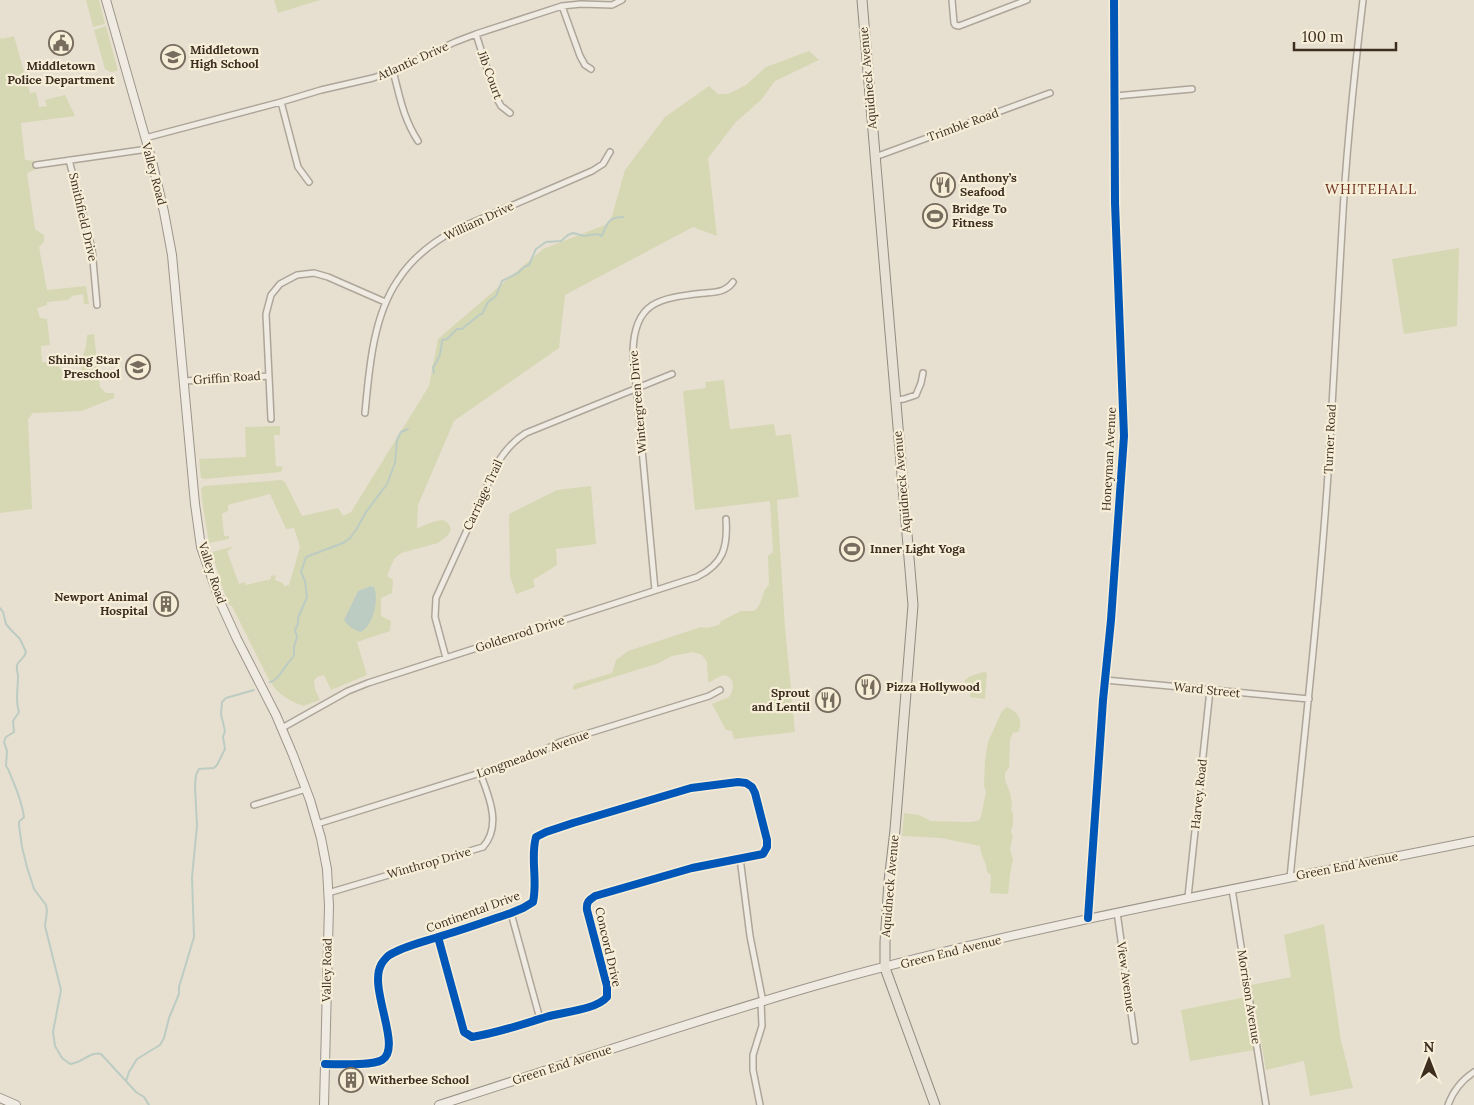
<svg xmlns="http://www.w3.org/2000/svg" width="1474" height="1105" font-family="Lora,serif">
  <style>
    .green { fill: #d6d7b3; fill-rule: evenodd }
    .water { fill: #bcccc2 }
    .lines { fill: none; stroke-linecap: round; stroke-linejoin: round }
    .stream { stroke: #bcccc2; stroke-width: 2 }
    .minor-casing { stroke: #ada599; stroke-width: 8 }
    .secondary-casing { stroke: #9c958a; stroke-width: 10 }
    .primary-casing { stroke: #928b80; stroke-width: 11 }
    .minor { stroke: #efebe3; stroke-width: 5 }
    .secondary { stroke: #efebe3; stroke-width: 8 }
    .primary { stroke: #e6e1d4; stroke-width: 9 }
    .cycleway-casing { stroke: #f7eed8; stroke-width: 11 }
    .cycleway { stroke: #0057b8; stroke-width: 8 }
    .labels { text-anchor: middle; stroke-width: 4.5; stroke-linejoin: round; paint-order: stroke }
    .poi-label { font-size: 12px; font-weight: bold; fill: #3d2e20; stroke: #f7eed8; text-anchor: start }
    .street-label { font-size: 12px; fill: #3d2e20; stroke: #f7eed8 }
    .neighbourhood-label { font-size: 14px; letter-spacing: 1px; fill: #6b2e1e; stroke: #f7eed8 }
  </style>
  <rect width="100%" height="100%" fill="#e7e0d1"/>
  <path class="green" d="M86,0H99L105,24L93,27Z
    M274,0H320L278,13Z
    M106,26L117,67V71L110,72L105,69L94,30Z
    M0,36L1,39L14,36L30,93L36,92L39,107L47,106L45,100L65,95L75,116L21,123L25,160L35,161L36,169L27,173L35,229L44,235V242L39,247L47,290L86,286L89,304H84L83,294L72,296L68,300L47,302V305L37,308L40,318L47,319L50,345L41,346L42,362H60V369L66,370C70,377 72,384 81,380L82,358L86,347L87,335L94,334L100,387L106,393H114V398L82,411L33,413L28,419L32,509L0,513Z
    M809,51L819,60L775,81L761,100L736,122L708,158L717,236L693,227L565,295L559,348L454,421L418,505L417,528C428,525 447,511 451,530L448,535L438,543L401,553L394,559L387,576L393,580L392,593L381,598V616L391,621L390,631L357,642L367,675L331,690L324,675L317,677L314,681L315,689L320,700L303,706C284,698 277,694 267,676L232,606H230L221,584L212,552L231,547L232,548L227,551L239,584L245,582L246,585L271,579V576L276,575L275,580L283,583L284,586L289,585L300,547L294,528L286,529L270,494L228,505V511L222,514L224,536H229V539L209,543L203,506L201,488L205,486L281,480L285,482L302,516L338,508L343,516L351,512L429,386L438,339L543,249L610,223L625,170L665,117L709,86L718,94H728L746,85L766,67ZM371,586L374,587L345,620L358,591Z
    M1459,248L1457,326L1404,334L1392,259Z
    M724,380L730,429L774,424L776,436L791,434L799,497L777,500L785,627L795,732L734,739L732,731L726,730L712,704L729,697C731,694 733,690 733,686C733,678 726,673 719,677C714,679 714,681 708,682L707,662L702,655L693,652L672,656L659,663L573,690V687L575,684L612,673L616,660L628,651L701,627L707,628L719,625L721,621L741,611H754C764,603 760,593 769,585L768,556L773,552L770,501L695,510L683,391L706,388L705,382Z
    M280,426V435H274L276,466L283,467L281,472L205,479L201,478L199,459L246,457L245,427Z
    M591,486L596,544L556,549L557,565L533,580L535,587L516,594L510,576L509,514L557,490Z
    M984,672L987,673L985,699L970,697L971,683L964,682C968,675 977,674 984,672Z
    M1007,707C1018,712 1024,721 1018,732L1013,733L1010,740L1009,768L1005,773V780L1010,793L1012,804L1011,810L1013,813V824L1011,832L1013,836L1010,849L1013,859L1010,875L1008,894L990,893L991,875L987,872C987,862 980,855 980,846L941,838L902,836L904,813L919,815L931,821L969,822L978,821L981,817L986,792L984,785L985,760L988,742L1002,711Z
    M1324,924L1341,1041L1353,1088L1310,1096L1304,1061L1266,1070L1251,985L1291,977L1284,935Z
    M1246,997L1254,1050L1190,1061L1181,1010Z"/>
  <path class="water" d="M371,586L374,587C379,600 374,624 361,632C354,630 349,627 344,620L358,591Z"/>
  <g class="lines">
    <path class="stream" d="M434,373L433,367C440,359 441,351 442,340L447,339L457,329H462L479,315L482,314L488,302L496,296L502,281L518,273L524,267L529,265L536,249L546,242L561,241L568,235L573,233L584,236L597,234L602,236C606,226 608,216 623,217
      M0,608L3,612L6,624L11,630L20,639L26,652C25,658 20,659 17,665C16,668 18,673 18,677C18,689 15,700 19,712L13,721L14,732L6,737L4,742L7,751L6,766C10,771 10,775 13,781C18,793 22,803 24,817L19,822V825L22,847L27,867L34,889L46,905L47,911L45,926L61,990L53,1032L55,1046L62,1058L70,1064C81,1064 90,1051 101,1054L136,1092L144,1097L149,1105
      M270,682C279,679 280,673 286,666C288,662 292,660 294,655V647L297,637L295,630L298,624V618L307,597L305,581L301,572L306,557L343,543L350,538L356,530L366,512L387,484L395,463L397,440L401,432L408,429
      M126,1081L129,1072L137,1059L160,1045L164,1038L169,1018L179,994V987L194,937L192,877L197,826L195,786L196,775L199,769L214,768L217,765L225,749L223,737L225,731L221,714L222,702L226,698L254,690"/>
    <defs>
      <path id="minor" d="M952,0L954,23L955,25L959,26L1027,0
        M562,6L580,56L585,65L591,69
        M476,34L496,97L501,106L510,113
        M393,71C400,97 403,118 418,141
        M1115,96L1192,89
        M281,102L298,167L309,182
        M145,138L281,102L321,90L373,78L393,71L455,42L476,34L562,6L581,4L612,5L622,0
        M875,157L1050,93
        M69,160L92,249L97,305
        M36,165L148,149
        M184,381L269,376
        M895,400L904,399L916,395L921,383L923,373
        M365,413C369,370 373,316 398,280C412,258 433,242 455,230L592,171L603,164L610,152
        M271,419L266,314L271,295L280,284L297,275L314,273L328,277L385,302
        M655,590L633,352C634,300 661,298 705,293C716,292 726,292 733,282
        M446,658L435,617L436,598L497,464C505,450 513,441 526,433L672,374
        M1105,680L1309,699
        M282,728L348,691L368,683L697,577C723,564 728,548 726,519
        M254,805L306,789
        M317,824L528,758L560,742L709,696L720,690
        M740,858L750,936L763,1002
        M1290,878C1304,738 1320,599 1329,459C1334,382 1337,306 1342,229C1346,153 1354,76 1363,0
        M1232,889L1266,1105
        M328,893L483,847C502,826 489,796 480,773
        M1188,897L1210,690
        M1117,912L1135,1041
        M511,913L540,1019
        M1088,918L1103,700L1111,620L1124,436L1115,203L1114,0
        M325,1064C338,1064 372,1066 382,1060C403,1048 368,988 381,965C382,962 386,958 388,956C401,947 423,942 438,937C462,930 487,921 511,913L523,908L533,902C538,880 530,858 536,837L546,832L573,823L691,788L738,782L746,783L752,787L755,793L767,840V847L763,854L692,868L595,896C589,900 586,902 587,910L607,986V997C596,1010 562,1012 546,1017C521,1025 497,1033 472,1037L464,1032L438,937
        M760,1105L753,1070V1055L762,1026L761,1002
        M1448,1105C1453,1091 1462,1080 1474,1072"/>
      <path id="secondary" d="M106,0L152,161L164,212L172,255L195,504L201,547L221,604L237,639L276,715L293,755L310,800L321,838L327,869L329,906L324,1105
        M0,1098L16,1105
        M439,1105C568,1064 697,1019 828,982C1041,923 1258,885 1474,841"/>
      <path id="primary" d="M862,0L913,605L895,830L889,881L885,942V968L935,1105"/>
    </defs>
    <use href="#minor" class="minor-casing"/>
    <use href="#secondary" class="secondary-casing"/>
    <use href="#primary" class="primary-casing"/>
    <use href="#minor" class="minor"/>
    <use href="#secondary" class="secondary"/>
    <use href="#primary" class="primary"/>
    <defs>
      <path id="cycleway" d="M1088,918L1103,700L1111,620L1124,436L1115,203L1114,0
        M325,1064C338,1064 372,1066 382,1060C403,1048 368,988 381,965C382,962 386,958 388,956C401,947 423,942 438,937C462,930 487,921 511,913L523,908L533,902C538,880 530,858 536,837L546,832L573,823L691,788L738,782L746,783L752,787L755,793L767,840V847L763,854L692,868L595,896C589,900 586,902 587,910L607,986V997C596,1010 562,1012 546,1017C521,1025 497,1033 472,1037L464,1032L438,937"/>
    </defs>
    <use href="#cycleway" class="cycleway-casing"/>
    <use href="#cycleway" class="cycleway"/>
  </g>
  <defs>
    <symbol id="civic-ring" viewBox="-11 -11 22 22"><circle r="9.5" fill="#f7eed8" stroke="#786c5e" stroke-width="1.5"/><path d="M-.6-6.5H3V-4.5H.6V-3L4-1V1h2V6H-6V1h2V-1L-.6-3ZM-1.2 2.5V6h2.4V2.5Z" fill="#786c5e"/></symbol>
    <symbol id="school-ring" viewBox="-11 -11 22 22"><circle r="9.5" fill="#f7eed8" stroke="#786c5e" stroke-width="1.5"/><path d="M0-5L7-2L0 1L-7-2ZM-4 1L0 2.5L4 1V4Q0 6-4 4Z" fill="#786c5e"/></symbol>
    <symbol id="restaurant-ring" viewBox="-11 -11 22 22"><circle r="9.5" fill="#f7eed8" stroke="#786c5e" stroke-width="1.5"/><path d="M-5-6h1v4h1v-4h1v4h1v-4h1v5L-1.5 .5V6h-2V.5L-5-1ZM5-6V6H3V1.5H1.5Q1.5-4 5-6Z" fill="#786c5e"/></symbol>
    <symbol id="stadium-ring" viewBox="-11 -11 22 22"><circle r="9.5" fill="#f7eed8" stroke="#786c5e" stroke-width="1.5"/><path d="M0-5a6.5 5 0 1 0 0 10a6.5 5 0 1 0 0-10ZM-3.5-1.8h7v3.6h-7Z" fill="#786c5e"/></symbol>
    <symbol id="building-ring" viewBox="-11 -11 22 22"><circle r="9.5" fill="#f7eed8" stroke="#786c5e" stroke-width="1.5"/><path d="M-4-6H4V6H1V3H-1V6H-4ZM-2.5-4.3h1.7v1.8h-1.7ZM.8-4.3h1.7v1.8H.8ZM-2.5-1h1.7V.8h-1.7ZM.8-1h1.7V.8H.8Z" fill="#786c5e"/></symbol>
  </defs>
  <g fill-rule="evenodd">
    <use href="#civic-ring" x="47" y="29" width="28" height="28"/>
    <use href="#school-ring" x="159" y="43" width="28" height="28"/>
    <use href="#restaurant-ring" x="929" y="171" width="28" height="28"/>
    <use href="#stadium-ring" x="921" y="202" width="28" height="28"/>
    <use href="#school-ring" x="124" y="353" width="28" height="28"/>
    <use href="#stadium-ring" x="838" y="535" width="28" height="28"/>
    <use href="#building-ring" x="152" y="590" width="28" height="28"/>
    <use href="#restaurant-ring" x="854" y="673" width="28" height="28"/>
    <use href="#restaurant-ring" x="814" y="686" width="28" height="28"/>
    <use href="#building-ring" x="337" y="1066" width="28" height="28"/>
  </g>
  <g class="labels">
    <g class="poi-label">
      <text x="190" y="54">Middletown<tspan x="190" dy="14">High School</tspan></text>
      <text x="61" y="70" text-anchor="middle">Middletown<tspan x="61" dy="14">Police Department</tspan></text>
      <text x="960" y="182">Anthony’s<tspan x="960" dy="14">Seafood</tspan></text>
      <text x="952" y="213">Bridge To<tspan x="952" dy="14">Fitness</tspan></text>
      <text x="120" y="364" text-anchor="end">Shining Star<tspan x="120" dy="14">Preschool</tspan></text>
      <text x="870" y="553">Inner Light Yoga</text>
      <text x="148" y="601" text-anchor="end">Newport Animal<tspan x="148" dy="14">Hospital</tspan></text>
      <text x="886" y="691">Pizza Hollywood</text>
      <text x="810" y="697" text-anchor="end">Sprout<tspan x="810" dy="14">and Lentil</tspan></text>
      <text x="368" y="1084">Witherbee School</text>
    </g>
    <g class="street-label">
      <text transform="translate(413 61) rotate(-24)" y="4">Atlantic Drive</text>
      <text transform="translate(490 75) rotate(70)" y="4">Jib Court</text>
      <text transform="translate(868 78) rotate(-95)" y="4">Aquidneck Avenue</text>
      <text transform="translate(963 125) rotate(-20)" y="4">Trimble Road</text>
      <text transform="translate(154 174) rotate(75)" y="4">Valley Road</text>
      <text transform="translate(83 217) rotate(77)" y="4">Smithfield Drive</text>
      <text transform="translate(479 221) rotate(-25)" y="4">William Drive</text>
      <text transform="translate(227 378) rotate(-4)" y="4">Griffin Road</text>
      <text transform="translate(638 402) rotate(-95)" y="4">Wintergreen Drive</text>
      <text transform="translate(1330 439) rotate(-87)" y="4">Turner Road</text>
      <text transform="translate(1109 459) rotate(-87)" y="4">Honeyman Avenue</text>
      <text transform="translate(902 482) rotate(-95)" y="4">Aquidneck Avenue</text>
      <text transform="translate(483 495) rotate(-65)" y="4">Carriage Trail</text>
      <text transform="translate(212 573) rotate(72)" y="4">Valley Road</text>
      <text transform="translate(520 634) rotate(-18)" y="4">Goldenrod Drive</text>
      <text transform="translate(1207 690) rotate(6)" y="4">Ward Street</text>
      <text transform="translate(533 754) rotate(-20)" y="4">Longmeadow Avenue</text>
      <text transform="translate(1199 794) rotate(-84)" y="4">Harvey Road</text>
      <text transform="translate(429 863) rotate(-16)" y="4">Winthrop Drive</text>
      <text transform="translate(1347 866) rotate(-11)" y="4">Green End Avenue</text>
      <text transform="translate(890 886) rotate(-85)" y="4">Aquidneck Avenue</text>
      <text transform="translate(473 912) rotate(-20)" y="4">Continental Drive</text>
      <text transform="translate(608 947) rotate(77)" y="4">Concord Drive</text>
      <text transform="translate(951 952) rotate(-14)" y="4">Green End Avenue</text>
      <text transform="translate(327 970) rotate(-89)" y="4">Valley Road</text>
      <text transform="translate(1126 977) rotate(82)" y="4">View Avenue</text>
      <text transform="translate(1249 997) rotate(81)" y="4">Morrison Avenue</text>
      <text transform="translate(562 1065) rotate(-18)" y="4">Green End Avenue</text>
    </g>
    <g class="neighbourhood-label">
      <text x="1371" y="194">WHITEHALL</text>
    </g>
  </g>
  <g transform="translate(1429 1060)" stroke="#f7eed8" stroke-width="4" paint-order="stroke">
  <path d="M0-4L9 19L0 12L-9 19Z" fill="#3d2e20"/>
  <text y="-8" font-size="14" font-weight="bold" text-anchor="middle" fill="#3d2e20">N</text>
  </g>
  <path d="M1294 42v8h102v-8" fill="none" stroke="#3d2e20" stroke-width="2.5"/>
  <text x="1302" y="42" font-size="15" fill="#3d2e20" stroke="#f7eed8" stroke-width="4" paint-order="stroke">100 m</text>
</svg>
